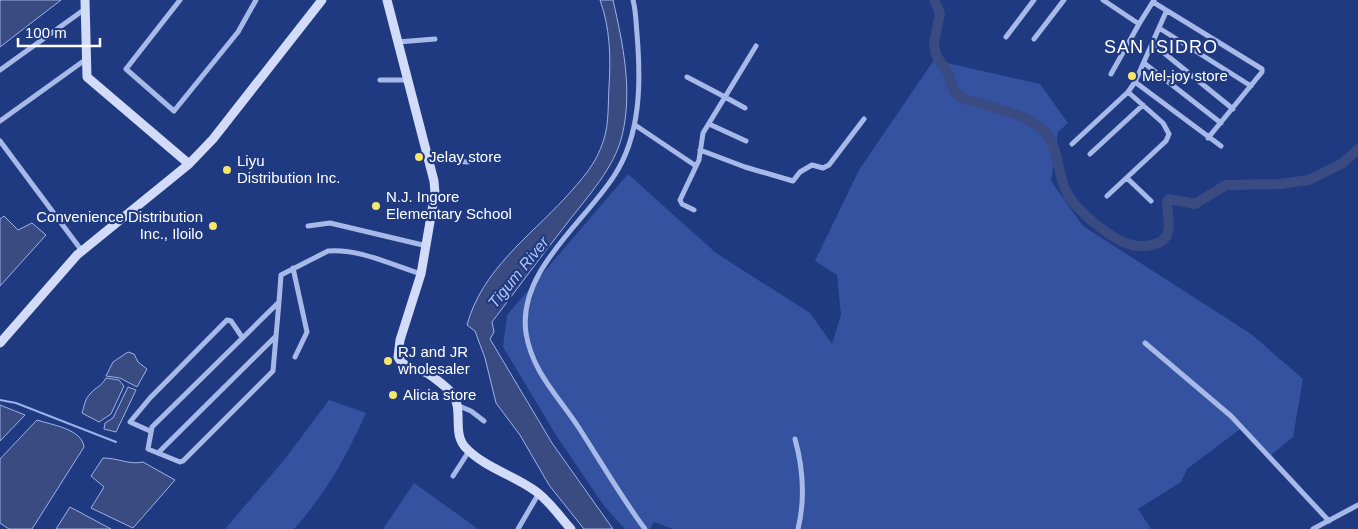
<svg xmlns="http://www.w3.org/2000/svg" width="1358" height="529" font-family="Arial,sans-serif">
  <style>
    .green { fill: #3452a0 }
    .water { fill: #394b80; stroke: #9bb2ea }
    .lines { fill: none; stroke-linecap: round; stroke-linejoin: round }
    .stream { stroke: #9bb2ea; stroke-width: 2 }
    .river { stroke: #394b80; stroke-width: 10 }
    .street { stroke: #a7b9e8; stroke-width: 5 }
    .secondary { stroke: #d2dbf7; stroke-width: 9 }
    .poi-dot { fill: #f5e568; stroke: #203a82; stroke-width: 2 }
    .labels { text-anchor: middle; stroke-width: 4.5; stroke-linejoin: round; paint-order: stroke }
    .poi-label { font-size: 15px; fill: #fff; stroke: #203a82; text-anchor: start }
    .water-label { font-size: 16px; font-style: italic; fill: #b3c4f0; stroke: #203a82 }
    .quarter-label { font-size: 18px; letter-spacing: 1px; fill: #fff; stroke: #203a82 }
  </style>
  <rect width="100%" height="100%" fill="#203a82"/>
  <path class="green" d="M934,60L1040,84L1068,123L1058,132L1051,181L1083,226L1251,334L1303,379L1293,437L1270,456L1243,427L1187,469L1181,482L1138,509L1151,529H673L654,522L650,529H625L604,506L556,435L503,347L507,315L628,174L716,253L810,313L832,344L841,315L837,275L815,261L859,170Z
    M329,400L366,413C345,459 328,490 294,529H225L285,459Z
    M414,483L478,529H383Z"/>
  <path class="water" d="M0,0H61L0,47Z
    M600,0H613C623,44 633,91 622,136C614,168 588,196 568,222C542,255 517,289 492,322L494,332L490,339L552,443L613,529H584L549,485L520,435L496,403L485,358L475,331L467,325C482,270 528,238 565,198C582,179 596,165 604,139C609,123 608,103 609,86C611,58 610,27 600,0Z
    M4,216L18,230L32,223L46,235L0,286V219Z
    M128,352L134,354L138,362L147,369L137,387L120,378L106,376L113,362Z
    M106,378L119,380L124,386L111,414L99,422L82,413C84,407 85,398 91,393C97,386 100,388 106,378Z
    M128,387L136,390L116,432L104,429L105,423L113,418Z
    M0,405L25,415L0,441Z
    M37,420C52,425 82,429 84,447L32,529H9L0,523V459Z
    M103,458C118,458 129,465 143,462L175,480L133,528L91,508L104,487L91,476Z
    M70,507L111,529H56Z"/>
  <g class="lines">
    <path class="stream" d="M0,400L16,403L116,442"/>
    <path class="river" d="M934,0L940,13L934,43L936,55L948,73L954,91L963,98C985,106 1024,113 1041,128C1060,145 1056,170 1066,191C1074,209 1113,241 1132,245C1140,247 1151,246 1158,243C1175,236 1167,215 1167,202L1169,199L1195,204L1226,185L1280,184L1309,180L1343,163L1358,149"/>
    <path class="street" d="M180,0L126,69L174,111L238,32L256,0
      M633,0C636,11 636,23 637,34C641,82 641,135 614,176C583,224 517,272 526,333C532,372 559,397 579,428C601,462 621,497 645,529
      M1103,0L1139,24L1154,0
      M1153,2L1262,69V72L1208,138
      M1159,28L1251,86
      M1006,37L1034,0
      M1034,39L1064,0
      M398,42L435,39
      M1153,44L1233,109
      M1144,63L1221,123
      M0,70L85,9
      M1111,74L1139,24
      M687,77L725,97L703,133L699,160L680,200L682,204L694,210
      M380,80H408
      M1135,82L1221,146
      M745,108L725,97L756,46
      M0,121L85,60
      M709,124L746,141
      M635,125L696,166
      M0,141L82,251
      M1072,144L1128,92L1135,82L1166,12
      M700,150L745,167L793,181L800,172L812,165L823,168L829,165L864,119
      M1090,154L1143,105
      M429,160L468,162
      M1127,178L1151,201
      M1107,196L1166,141L1169,134L1163,123L1128,92
      M308,226L330,223L427,246
      M293,268L307,332L295,357
      M279,302L273,371L183,461L180,462L148,449L152,427L279,302L281,275L328,251C358,248 392,265 421,274
      M1145,343L1231,416L1329,521
      M459,406L471,411L484,421
      M150,431L130,422L150,398L227,320L231,321L242,337
      M795,439C803,468 805,500 798,529
      M158,453L276,336
      M453,476L469,451
      M518,529L539,493
      M1313,529L1358,505"/>
    <path class="secondary" d="M85,0L87,77L189,164
      M387,0L434,181L435,193L421,274L400,340L398,357C404,369 416,368 427,373C434,377 442,384 448,389C467,406 450,432 466,448C484,467 513,475 534,490C549,500 559,516 571,529
      M0,343L77,255L189,164L213,139L322,0"/>
  </g>
  <g class="poi-dot">
    <circle cx="1132" cy="76" r="5"/>
    <circle cx="419" cy="157" r="5"/>
    <circle cx="227" cy="170" r="5"/>
    <circle cx="376" cy="206" r="5"/>
    <circle cx="213" cy="226" r="5"/>
    <circle cx="388" cy="361" r="5"/>
    <circle cx="393" cy="395" r="5"/>
  </g>
  <g class="labels">
    <g class="poi-label">
      <text x="1142" y="81">Mel-joy store</text>
      <text x="429" y="162">Jelay store</text>
      <text x="237" y="166">Liyu<tspan x="237" dy="17">Distribution Inc.</tspan></text>
      <text x="386" y="202">N.J. Ingore<tspan x="386" dy="17">Elementary School</tspan></text>
      <text x="203" y="222" text-anchor="end">Convenience Distribution<tspan x="203" dy="17">Inc., Iloilo</tspan></text>
      <text x="398" y="357">RJ and JR<tspan x="398" dy="17">wholesaler</tspan></text>
      <text x="403" y="400">Alicia store</text>
    </g>
    <g class="water-label">
      <text transform="translate(518 272) rotate(-51)" y="6">Tigum River</text>
    </g>
    <g class="quarter-label">
      <text x="1161" y="53">SAN ISIDRO</text>
    </g>
  </g>
  <path d="M18 38v8h82v-8" fill="none" stroke="#ffffff" stroke-width="2.5"/>
  <text x="25" y="38" font-size="15" fill="#ffffff" stroke="#203a82" stroke-width="4" paint-order="stroke">100 m</text>
</svg>
